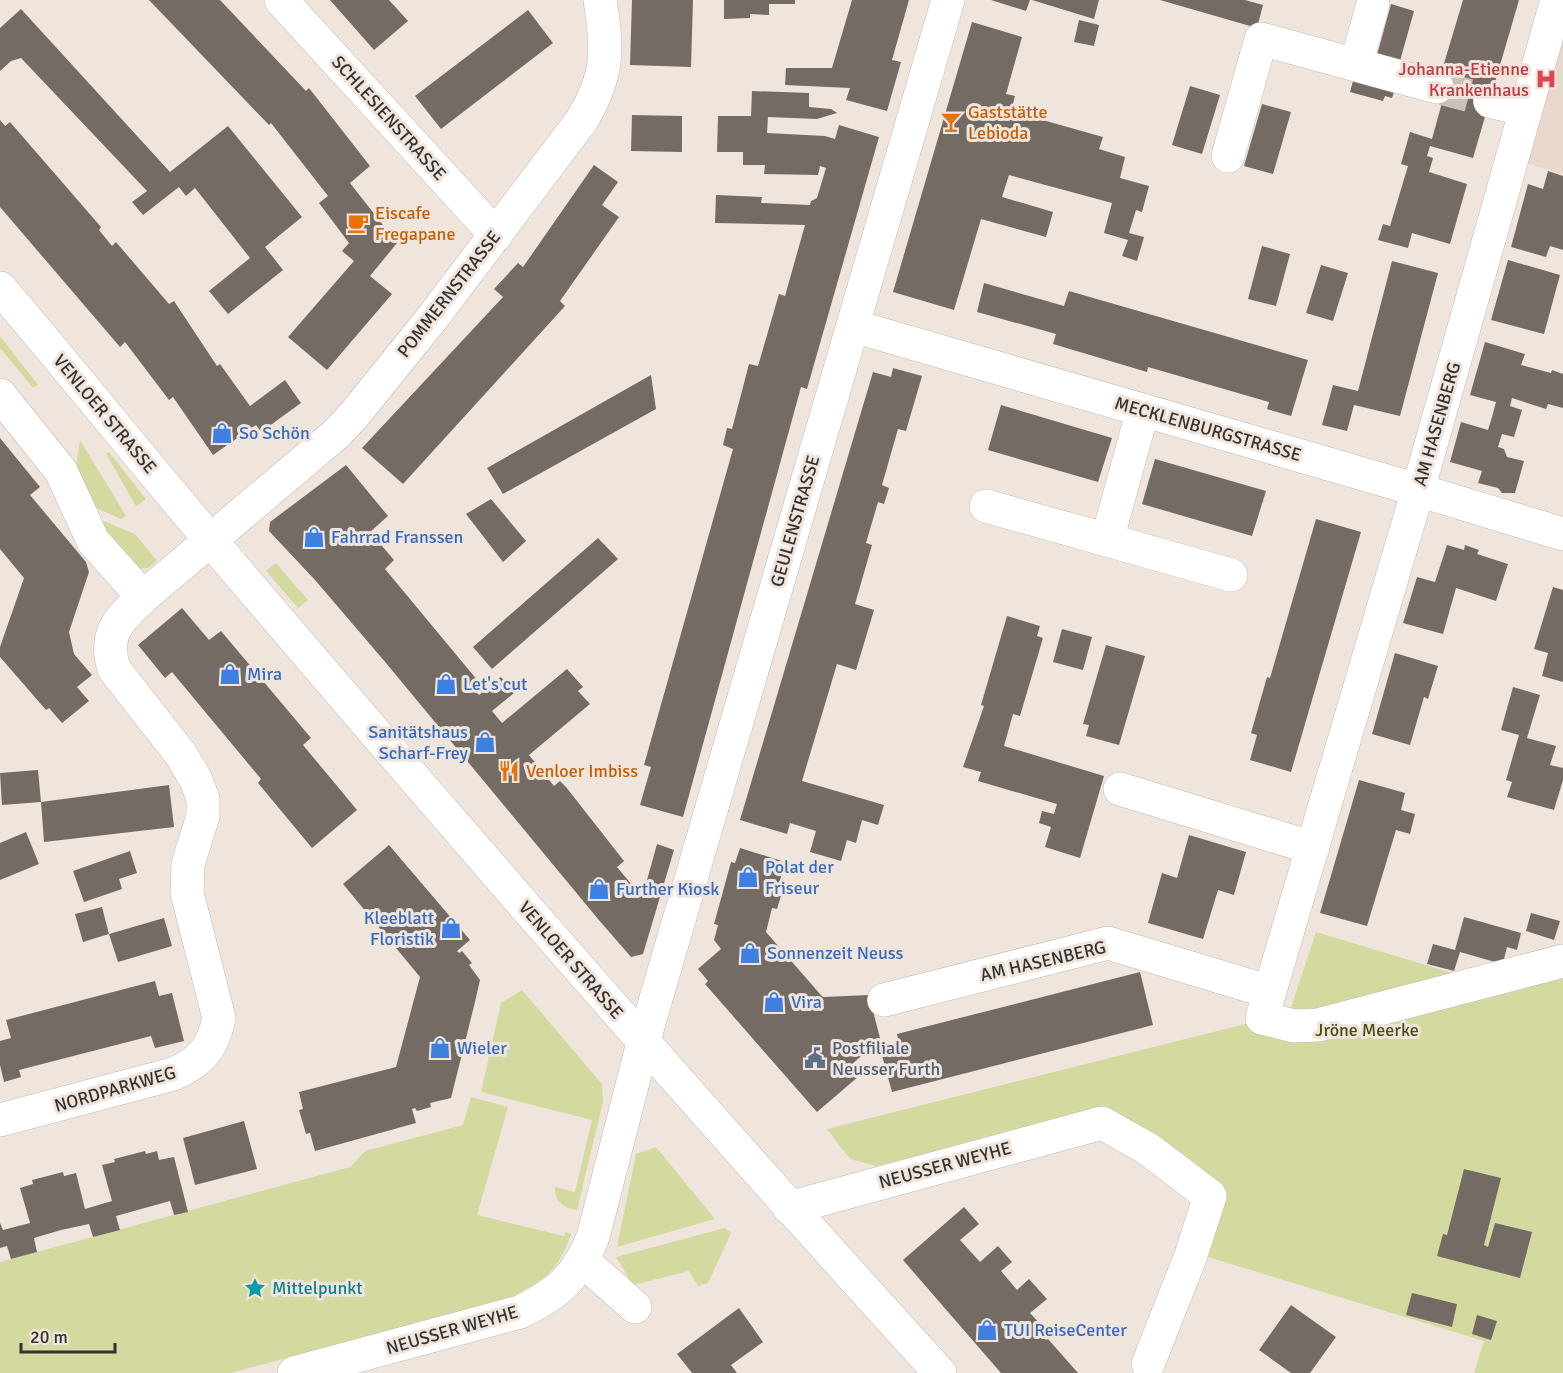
<svg xmlns="http://www.w3.org/2000/svg" width="1563" height="1373" font-family="Signika,sans-serif">
  <style>
    .built { fill: #e9d8cc }
    .green { fill: #d4da9f }
    .building { fill: #746b64 }
    .lines { fill: none; stroke-linecap: round; stroke-linejoin: round }
    .minor-tunnel { stroke: #cac1ba; stroke-width: 33; stroke-dasharray: 33 16; stroke-linecap: butt }
    .minor-casing { stroke: #c3bab2; stroke-width: 34 }
    .major-casing { stroke: #c3bab2; stroke-width: 34 }
    .minor { stroke: #fff; stroke-width: 33 }
    .major { stroke: #fff; stroke-width: 33 }
    .labels { text-anchor: middle; stroke-width: 6; stroke-linejoin: round; paint-order: stroke }
    .health-label { font-size: 18px; fill: #be3a42; stroke: #efe5dd; text-anchor: end }
    .food-label { font-size: 18px; fill: #c56008; stroke: #efe5dd; text-anchor: start }
    .street-label { font-size: 18px; fill: #35312e; stroke: #efe5dd }
    .shop-label { font-size: 18px; fill: #366cbe; stroke: #efe5dd; text-anchor: start }
    .park-label { font-size: 18px; fill: #4b4e14; stroke: #efe5dd }
    .service-label { font-size: 18px; fill: #4e5e75; stroke: #efe5dd; text-anchor: start }
    .culture-label { font-size: 18px; fill: #0d838f; stroke: #efe5dd; text-anchor: start }
  </style>
  <rect width="100%" height="100%" fill="#efe5dd"/>
  <path class="built" d="M1563,0V174L1508,158Z"/>
  <path class="green" d="M0,336L38,385L33,388L0,348Z
    M80,440L126,516L121,519L85,503L75,472Z
    M109,452L146,499L136,506L106,454Z
    M91,516L135,534L157,561L148,568L136,569Z
    M276,563L308,600L298,608L266,571Z
    M1316,932L1495,986L1563,968V1373H1474L1484,1341L1198,1254L1213,1207L1110,1109L876,1166L850,1159L827,1129L1289,1013Z
    M522,990L602,1084L603,1102L577,1210C564,1209 554,1200 555,1187L575,1192L592,1120L481,1092L501,1003Z
    M471,1097L508,1107L477,1215L564,1236L565,1232L571,1234C557,1274 546,1277 511,1298L231,1373H0V1262L350,1167L365,1151L463,1125Z
    M656,1147L715,1219L617,1247L636,1154Z
    M725,1228L731,1233L708,1283L698,1286L689,1271L633,1285L616,1257Z"/>
  <path class="building" d="M149,0H220L306,91L309,88L370,166L350,183L397,243L370,276L392,294L327,370L288,337L354,261L342,251L349,243L319,203L328,196L271,123L269,125Z
    M330,0H389L408,21L374,50Z
    M632,0H693L691,67L630,65Z
    M724,0H795V4H769V15L750,14V18L724,19Z
    M852,0H909L892,60L901,62L887,111L846,100L850,88L785,85L786,68H832Z
    M991,0H1030L1026,11Z
    M1032,0H1099L1094,19Z
    M1160,0H1245L1263,5L1257,28Z
    M1463,0H1519L1473,158L1430,146L1427,156L1433,158L1429,172L1467,184L1450,244L1412,233L1408,248L1378,240L1383,224L1390,226L1408,166L1401,164L1410,132L1432,139L1443,99L1434,97Z
    M1391,4L1414,11L1400,61L1377,55Z
    M21,9L170,172L228,126L302,217L265,247L283,270L228,314L209,291L250,258L195,188L186,196L179,187L143,215L132,202L147,191L21,58L11,61L0,71V28Z
    M528,10L553,43L441,129L415,96Z
    M1079,20L1099,25L1094,46L1074,42Z
    M972,22L1022,37L1006,94L1015,96L1011,111L1103,137L1099,149L1125,157L1120,178L1149,186L1142,212L1136,210L1129,233L1144,237L1137,261L1122,256L1128,240L1104,233L1112,203L1009,175L1002,197L1053,212L1046,237L981,219L954,310L893,292Z
    M1355,74L1396,86L1392,98L1385,96L1383,101L1350,92Z
    M1190,86L1220,95L1202,154L1172,145Z
    M752,91L809,93V107L831,109L837,113L817,119L768,117L767,133L825,136L835,139L839,125L879,137L807,389L801,387L683,817L640,805L651,767L644,765L733,449L723,445L727,428L732,429L749,364L758,366L779,294L785,296L805,225L715,223L716,195L762,197L761,203L810,205L811,201L817,198L826,168L820,166L818,175L764,174L765,165H743V152H717L718,116H751Z
    M1262,104L1291,112L1273,174L1244,166Z
    M632,115L682,116V152L631,151Z
    M0,120L5,126L10,122L101,227L99,230L112,246L116,242L169,304L174,301L217,366L220,364L250,406L285,380L301,403L261,432L256,425L213,455L173,397L169,400L125,342L120,347L0,207Z
    M594,165L618,182L602,205L619,217L560,301L565,306L403,484L362,448L503,297L494,289L518,263L523,267Z
    M1548,171L1563,176V250L1550,246L1546,257L1511,247L1528,184L1543,189Z
    M1262,246L1290,254L1276,306L1248,299Z
    M1508,260L1560,275L1544,334L1491,320Z
    M1392,261L1438,273L1400,416L1354,405L1347,431L1322,425L1333,385L1358,391Z
    M1321,265L1348,273L1333,321L1306,313Z
    M984,283L1064,306L1069,291L1308,360L1291,416L1267,409L1269,402L1148,367L1147,372L1053,344L1056,334L977,312Z
    M1485,342L1525,354L1521,365L1551,373L1552,370L1563,374V408L1548,404L1546,409L1512,398L1510,406L1522,410L1514,437L1502,434L1498,447L1504,449L1507,457L1524,461L1515,493H1502L1498,488L1478,483L1482,471L1450,462L1461,422L1488,430L1492,417L1496,402L1470,395Z
    M893,368L922,376L906,431L898,429L882,485L889,488L884,504L878,502L866,543L872,545L855,604L874,610L856,670L837,664L802,781L884,805L878,825L862,820L856,843L847,840L841,861L810,852L816,831L790,823L787,834L740,820L873,372L891,377Z
    M651,375L656,409L503,494L487,468Z
    M1001,405L1112,438L1098,482L988,450Z
    M0,438L40,487L30,495L86,562L89,572L69,632L74,654L92,675L77,687L89,701L62,723L49,708L46,710L0,657V647L24,578L0,549Z
    M1155,459L1266,491L1252,536L1142,504Z
    M346,465L388,516L370,532L394,560L385,569L478,681L472,687L479,695L501,677L514,693L492,711L502,723L567,669L583,687L578,691L590,704L529,755L554,786L560,781L566,787L624,861L617,867L643,898L647,895L644,891L657,844L674,850L643,954L631,957L598,919L386,663L315,580L269,531L270,522Z
    M491,499L526,541L503,562L466,514Z
    M1316,519L1361,532L1291,772L1250,760L1257,735L1251,733L1267,677L1270,678Z
    M598,538L618,559L492,669L473,647Z
    M1447,545L1464,550L1465,545L1479,550L1477,554L1508,564L1496,601L1456,588L1443,634L1403,623L1417,577L1435,582Z
    M1553,587L1563,590V682L1542,676L1548,653L1534,649Z
    M182,608L209,640L221,631L311,738L303,745L357,810L312,848L258,783L261,779L172,672L165,678L138,645Z
    M1007,616L1040,626L1037,636L1043,638L1020,716L1013,714L1004,746L1104,776L1080,858L1045,847L1051,827L1039,823L1042,811L1054,814L1057,804L978,781L981,772L963,767L984,706L981,705Z
    M1062,629L1092,637L1083,670L1053,662Z
    M1106,645L1145,656L1119,745L1086,736L1089,725L1083,724Z
    M1395,653L1438,666L1428,699L1424,697L1410,745L1372,734Z
    M1513,687L1540,695L1527,738L1556,746L1550,765L1563,768V780L1554,810L1507,797L1512,782L1506,780L1519,735L1501,730Z
    M38,770L41,802L2,805L0,773Z
    M1359,780L1405,793L1401,810L1415,814L1410,834L1396,830L1367,926L1320,913Z
    M169,785L174,827L44,842L41,802Z
    M26,832L39,864L0,880V843Z
    M1189,835L1246,852L1234,895L1218,890L1203,939L1148,923L1162,873L1177,878Z
    M389,845L470,940L457,951L459,953L462,951L472,963L469,965L480,980L474,1006L451,1098L430,1103L431,1107L417,1111L415,1108L412,1109L416,1123L315,1151L310,1133L306,1134L299,1110L303,1109L299,1092L396,1067L420,977L343,884Z
    M740,848L785,862L776,895L781,896L777,909L772,908L766,932L820,994L823,997L869,995L882,1046L869,1049L850,1066L859,1076L817,1112L705,984L708,981L698,969L721,949L714,940L718,925L714,924L731,862L735,863Z
    M130,851L137,873L119,879L122,889L84,902L73,871Z
    M102,907L109,934L83,942L75,914Z
    M1531,913L1560,921L1554,940L1526,931Z
    M1464,917L1521,933L1517,950L1507,947L1504,959L1495,962L1460,952L1454,971L1427,964L1433,944L1455,950Z
    M164,918L172,946L118,962L109,934Z
    M1140,972L1153,1025L892,1092L881,1052L900,1047L897,1034Z
    M155,981L159,996L172,993L184,1041L155,1048L151,1036L19,1070L21,1077L4,1082L0,1065V1041L11,1038L6,1020Z
    M244,1121L257,1169L195,1185L183,1138Z
    M145,1151L146,1154L157,1151L159,1160L174,1157L188,1212L174,1215L170,1201L116,1216L120,1230L93,1237L89,1224L61,1230L34,1238L37,1252L11,1259L7,1246L0,1248V1223L3,1230L30,1223L20,1188L33,1184L32,1180L63,1172L64,1176L76,1173L85,1209L112,1201L102,1165L115,1162L114,1159Z
    M1464,1169L1501,1178L1484,1245L1488,1247L1495,1223L1532,1232L1520,1278L1437,1256L1443,1234L1447,1235Z
    M964,1207L979,1224L960,1240L980,1262L998,1246L1012,1262L1001,1271L1017,1290L1029,1279L1047,1299L1030,1313L1043,1327L1038,1331L1046,1340L1048,1339L1078,1373H1001L903,1260Z
    M1412,1293L1457,1304L1452,1327L1406,1315Z
    M1291,1305L1336,1337L1310,1373H1291L1259,1350Z
    M739,1308L763,1342L731,1365L737,1373H692L677,1354Z
    M1477,1315L1497,1321L1491,1340L1472,1334Z"/>
  <g class="lines">
    <path class="minor-tunnel" d="M1437,87L1490,101"/>
    <defs>
      <path id="minor" d="M281,0L496,235
        M1557,0L1418,490L1262,1018L1294,1026L1318,1025L1563,961
        M1356,65L1373,4
        M1490,101L1525,110
        M1228,156L1261,39L1437,87
        M853,326L1418,490L1563,534
        M0,395L61,471L93,541L143,597
        M1143,410L1107,540L1231,575
        M986,506L1107,540
        M1120,789L1313,848
        M884,1000L1108,943L1270,992
        M0,1120L173,1074C201,1062 213,1048 219,1018L187,893L188,864L203,816V799L196,780L182,756L114,669C103,634 119,619 143,597L335,435L354,415L433,317L582,120C609,74 608,51 600,0
        M789,1208L1102,1123L1148,1149L1210,1196L1190,1258L1148,1364
        M583,1261L635,1307
        M294,1373L520,1312C559,1293 576,1278 593,1237L643,1043L948,0"/>
      <path id="major" d="M0,288C72,372 141,459 213,543C451,823 692,1101 940,1373"/>
    </defs>
    <use href="#minor" class="minor-casing"/>
    <use href="#major" class="major-casing"/>
    <use href="#minor" class="minor"/>
    <use href="#major" class="major"/>
  </g>
  <defs>
    <symbol id="hospital-bare" viewBox="-9 -9 18 18"><path d="M-5-5h3v3.5h4V-5h3V5h-3V1.5h-4V5h-3Z" fill="#e0444e" stroke="#efe5dd" stroke-width="2.5" paint-order="stroke"/></symbol>
    <symbol id="bar-bare" viewBox="-9 -9 18 18"><path d="M-6-5H6L.8 .8V4.5H3.5V6h-7V4.5H-.8V.8Z" fill="#e8710a" stroke="#efe5dd" stroke-width="2.5" paint-order="stroke"/></symbol>
    <symbol id="cafe-bare" viewBox="-9 -9 18 18"><path d="M-5.5-4.5H6V0H3Q3 3.5 0 3.5H-2.5Q-5.5 3.5-5.5 0ZM3-3.2v2h1.7v-2ZM-6 4.5H4V6H-6Z" fill="#e8710a" stroke="#efe5dd" stroke-width="2.5" paint-order="stroke"/></symbol>
    <symbol id="shop-bare" viewBox="-9 -9 18 18"><path d="M-5-2.5h2.3a2.7 3.5 0 0 1 5.4 0H5L5.5 6h-11ZM-1.5-2.5h3a1.5 2.3 0 0 0-3 0Z" fill="#3f7fe0" stroke="#efe5dd" stroke-width="2.5" paint-order="stroke"/></symbol>
    <symbol id="restaurant-bare" viewBox="-9 -9 18 18"><path d="M-5-6h1v4h1v-4h1v4h1v-4h1v5L-1.5 .5V6h-2V.5L-5-1ZM5-6V6H3V1.5H1.5Q1.5-4 5-6Z" fill="#e8710a" stroke="#efe5dd" stroke-width="2.5" paint-order="stroke"/></symbol>
    <symbol id="civic-bare" viewBox="-9 -9 18 18"><path d="M-.6-6.5H3V-4.5H.6V-3L4-1V1h2V6H-6V1h2V-1L-.6-3ZM-1.2 2.5V6h2.4V2.5Z" fill="#5c6f8a" stroke="#efe5dd" stroke-width="2.5" paint-order="stroke"/></symbol>
    <symbol id="sight-bare" viewBox="-9 -9 18 18"><path d="M0-6L1.8-2.2L6-1.7L2.9 1.2L3.7 5.4L0 3.3L-3.7 5.4L-2.9 1.2L-6-1.7L-1.8-2.2Z" fill="#0f9aa8" stroke="#efe5dd" stroke-width="2.5" paint-order="stroke"/></symbol>
  </defs>
  <g fill-rule="evenodd">
    <use href="#hospital-bare" x="1531" y="64" width="30" height="30"/>
    <use href="#bar-bare" x="936" y="107" width="30" height="30"/>
    <use href="#cafe-bare" x="343" y="208" width="30" height="30"/>
    <use href="#shop-bare" x="207" y="418" width="30" height="30"/>
    <use href="#shop-bare" x="299" y="522" width="30" height="30"/>
    <use href="#shop-bare" x="215" y="659" width="30" height="30"/>
    <use href="#shop-bare" x="431" y="669" width="30" height="30"/>
    <use href="#shop-bare" x="470" y="727" width="30" height="30"/>
    <use href="#restaurant-bare" x="494" y="756" width="30" height="30"/>
    <use href="#shop-bare" x="733" y="862" width="30" height="30"/>
    <use href="#shop-bare" x="584" y="874" width="30" height="30"/>
    <use href="#shop-bare" x="436" y="913" width="30" height="30"/>
    <use href="#shop-bare" x="735" y="938" width="30" height="30"/>
    <use href="#shop-bare" x="759" y="987" width="30" height="30"/>
    <use href="#shop-bare" x="425" y="1033" width="30" height="30"/>
    <use href="#civic-bare" x="800" y="1043" width="30" height="30"/>
    <use href="#sight-bare" x="240" y="1273" width="30" height="30"/>
    <use href="#shop-bare" x="972" y="1315" width="30" height="30"/>
  </g>
  <g class="labels">
    <g class="health-label">
      <text x="1529" y="75">Johanna-Etienne<tspan x="1529" dy="21">Krankenhaus</tspan></text>
    </g>
    <g class="food-label">
      <text x="968" y="118">Gaststätte<tspan x="968" dy="21">Lebioda</tspan></text>
      <text x="375" y="219">Eiscafe<tspan x="375" dy="21">Fregapane</tspan></text>
      <text x="526" y="777">Venloer Imbiss</text>
    </g>
    <g class="street-label">
      <text transform="translate(389 118) rotate(48)" y="6">SCHLESIENSTRASSE</text>
      <text transform="translate(449 294) rotate(-52)" y="6">POMMERNSTRASSE</text>
      <text transform="translate(105 414) rotate(50)" y="6">VENLOER STRASSE</text>
      <text transform="translate(1437 424) rotate(-74)" y="6">AM HASENBERG</text>
      <text transform="translate(1208 429) rotate(16)" y="6">MECKLENBURGSTRASSE</text>
      <text transform="translate(795 521) rotate(-74)" y="6">GEULENSTRASSE</text>
      <text transform="translate(571 960) rotate(49)" y="6">VENLOER STRASSE</text>
      <text transform="translate(1043 961) rotate(-13)" y="6">AM HASENBERG</text>
      <text transform="translate(115 1089) rotate(-16)" y="6">NORDPARKWEG</text>
      <text transform="translate(945 1165) rotate(-15)" y="6">NEUSSER WEYHE</text>
      <text transform="translate(452 1330) rotate(-16)" y="6">NEUSSER WEYHE</text>
    </g>
    <g class="shop-label">
      <text x="239" y="439">So Schön</text>
      <text x="331" y="543">Fahrrad Franssen</text>
      <text x="247" y="680">Mira</text>
      <text x="463" y="690">Let's cut</text>
      <text x="468" y="738" text-anchor="end">Sanitätshaus<tspan x="468" dy="21">Scharf-Frey</tspan></text>
      <text x="765" y="873">Polat der<tspan x="765" dy="21">Friseur</tspan></text>
      <text x="616" y="895">Further Kiosk</text>
      <text x="434" y="924" text-anchor="end">Kleeblatt<tspan x="434" dy="21">Floristik</tspan></text>
      <text x="767" y="959">Sonnenzeit Neuss</text>
      <text x="791" y="1008">Vira</text>
      <text x="457" y="1054">Wieler</text>
      <text x="1004" y="1336">TUI ReiseCenter</text>
    </g>
    <g class="park-label">
      <text x="1367" y="1036">Jröne Meerke</text>
    </g>
    <g class="service-label">
      <text x="832" y="1054">Postfiliale<tspan x="832" dy="21">Neusser Furth</tspan></text>
    </g>
    <g class="culture-label">
      <text x="272" y="1294">Mittelpunkt</text>
    </g>
  </g>
  <path d="M21 1343v9h94v-9" fill="none" stroke="#35312e" stroke-width="3"/>
  <text x="30" y="1343" font-size="18" fill="#35312e" stroke="#efe5dd" stroke-width="4.5" paint-order="stroke">20 m</text>
</svg>
